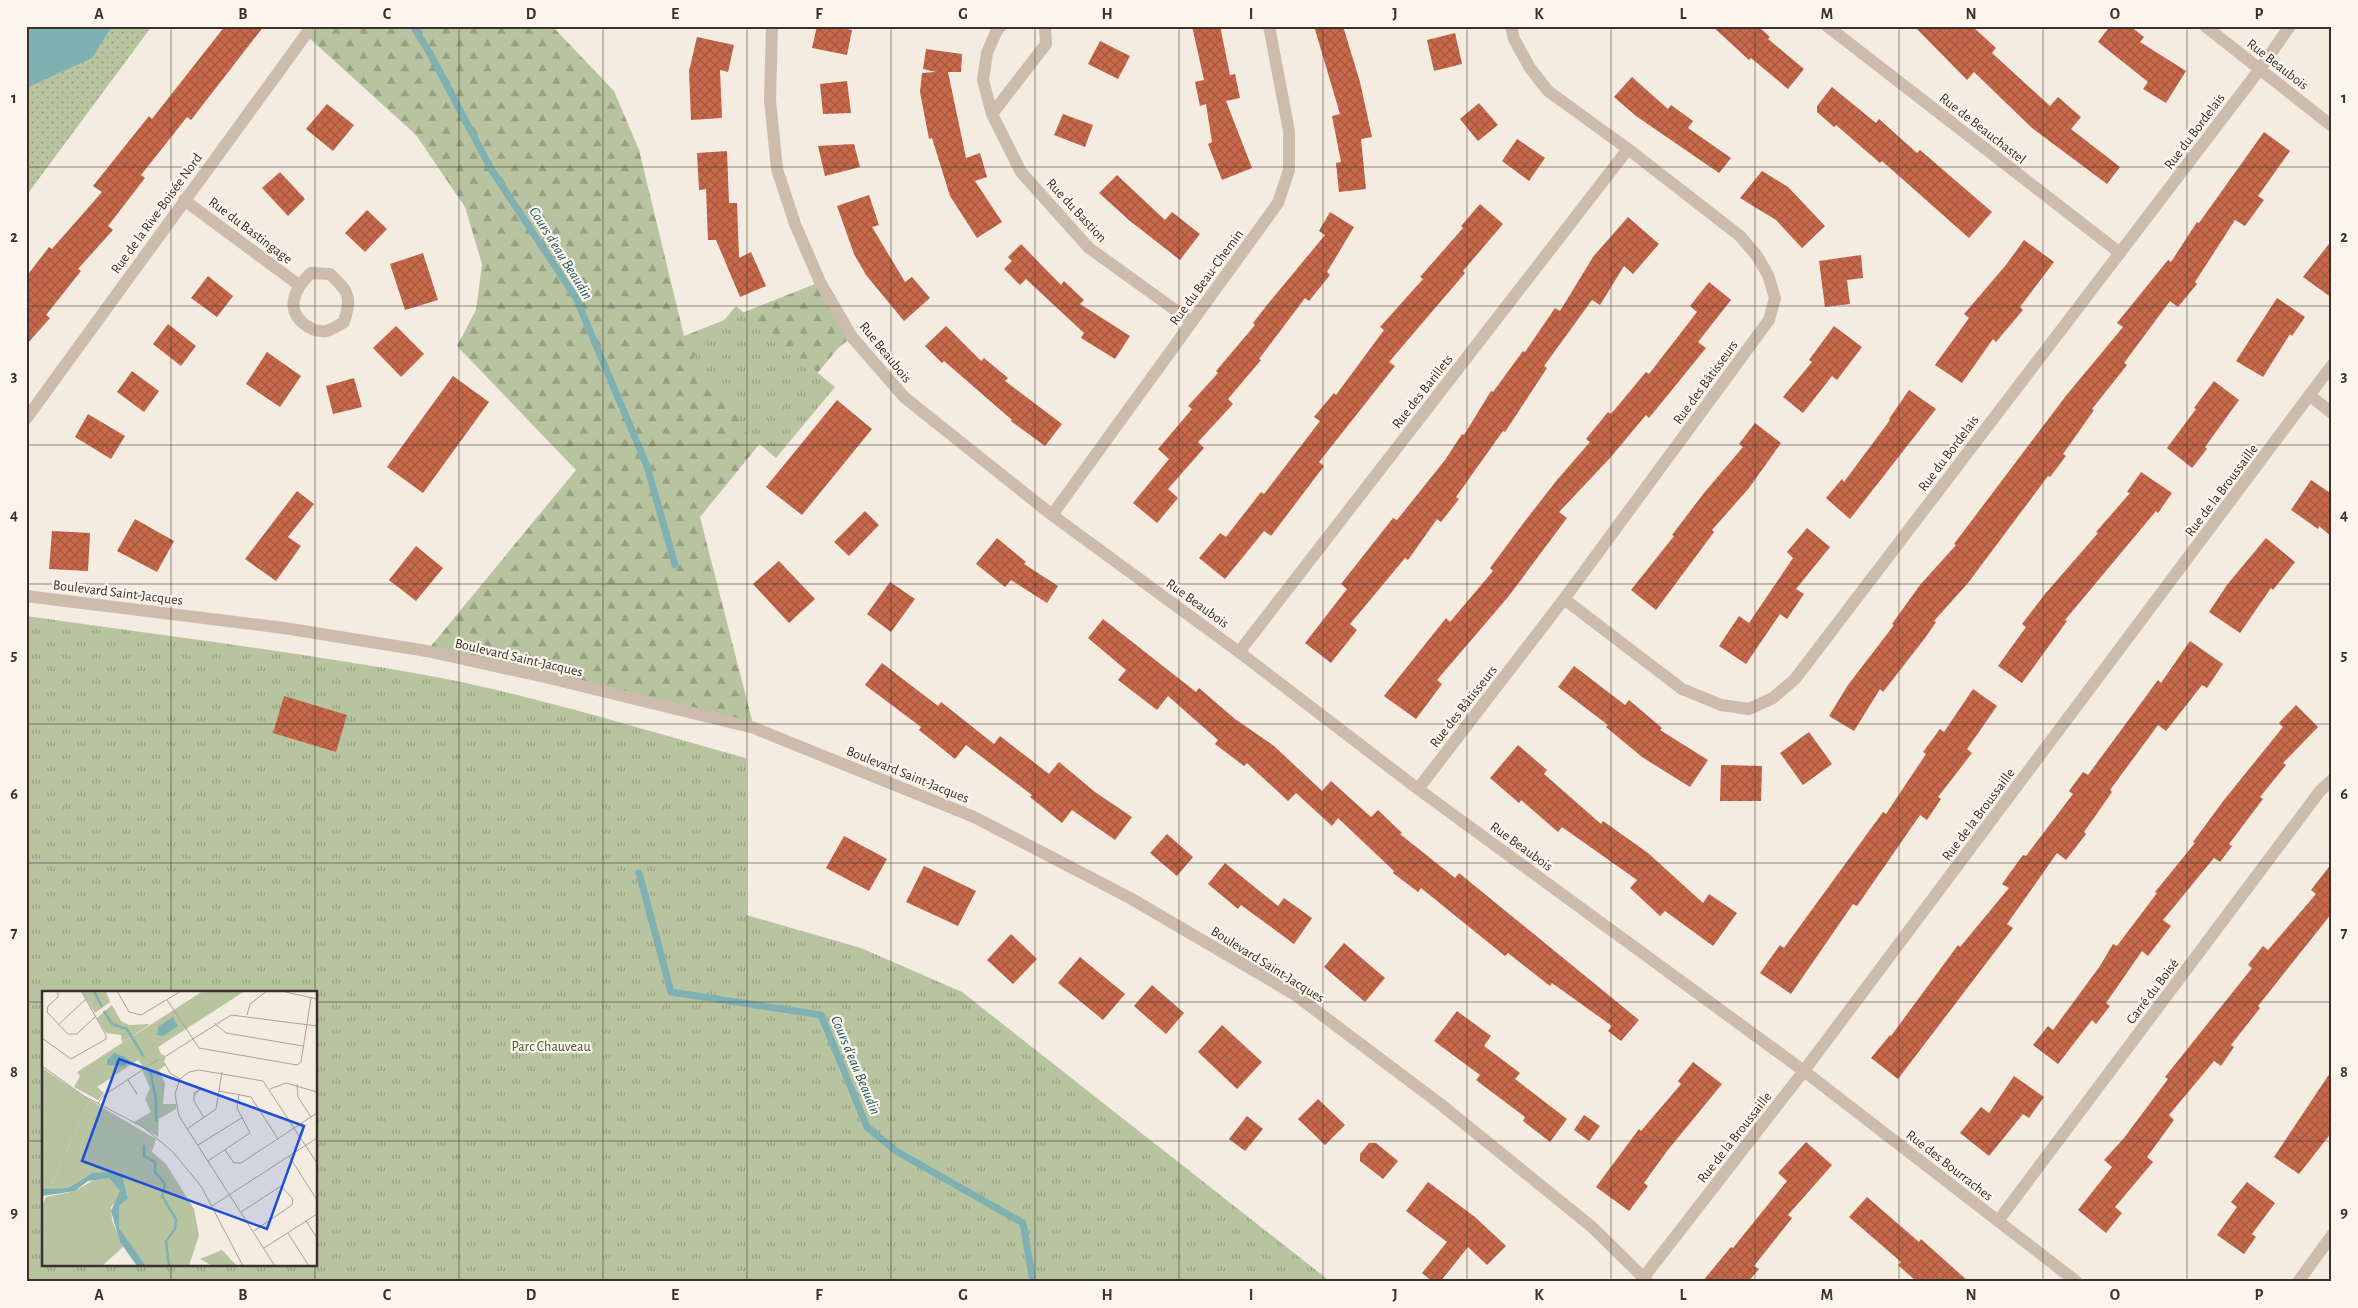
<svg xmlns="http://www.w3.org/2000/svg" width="2358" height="1308" font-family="'Alegreya Sans',sans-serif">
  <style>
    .grass { fill: url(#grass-dots) }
    .forest { fill: url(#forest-firs) }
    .park { fill: url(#park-tufts); fill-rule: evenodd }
    .water { fill: #7fb0b2 }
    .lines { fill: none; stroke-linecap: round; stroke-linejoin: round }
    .stream { stroke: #7fb0b2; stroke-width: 7 }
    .building { fill: url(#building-cross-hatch) }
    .minor { stroke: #cdbbac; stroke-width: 12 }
    .tertiary { stroke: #cdbbac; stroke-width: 12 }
    .grid { fill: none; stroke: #3b302b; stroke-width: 1; stroke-opacity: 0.55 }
    .labels { text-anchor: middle; stroke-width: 4.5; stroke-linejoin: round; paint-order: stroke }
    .street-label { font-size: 14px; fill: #3b302b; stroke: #fbf5ee }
    .park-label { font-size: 14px; fill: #4a5a2e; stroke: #fbf5ee }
    .water-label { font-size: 15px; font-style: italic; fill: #1f5a5e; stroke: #fbf5ee }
    .inset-river { fill: none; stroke: #7fb0b2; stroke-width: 2.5 }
    .inset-road { fill: none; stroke: #aaa098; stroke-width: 1 }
    .view { fill: #1d4ed8; fill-opacity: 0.15; stroke: #1d4ed8; stroke-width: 2.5 }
    .inset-edge { fill: none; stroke: #3b302b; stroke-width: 2.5 }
    .neatline { fill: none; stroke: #3b302b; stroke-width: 2 }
    .grid-label { font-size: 16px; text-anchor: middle; font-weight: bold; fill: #3b302b }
  </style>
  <defs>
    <pattern id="grass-dots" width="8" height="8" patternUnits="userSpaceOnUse" patternTransform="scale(1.25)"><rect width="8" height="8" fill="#b8c4a0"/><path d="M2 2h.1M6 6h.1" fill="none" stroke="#97a083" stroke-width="1.8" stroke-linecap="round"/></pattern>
    <pattern id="forest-firs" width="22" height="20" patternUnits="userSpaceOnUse" patternTransform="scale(1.25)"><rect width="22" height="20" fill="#b8c4a0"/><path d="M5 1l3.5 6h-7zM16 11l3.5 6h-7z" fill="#97a083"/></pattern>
    <pattern id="park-tufts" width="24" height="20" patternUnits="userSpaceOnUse" patternTransform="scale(1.25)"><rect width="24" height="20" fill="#b8c4a0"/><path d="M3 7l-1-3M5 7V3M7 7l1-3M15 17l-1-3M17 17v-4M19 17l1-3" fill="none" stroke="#97a083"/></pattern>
    <pattern id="building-cross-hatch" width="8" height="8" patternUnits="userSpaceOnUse" patternTransform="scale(1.25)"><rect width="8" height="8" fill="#c8694b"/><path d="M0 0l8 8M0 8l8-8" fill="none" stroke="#a4573f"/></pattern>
  </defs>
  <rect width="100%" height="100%" fill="#f4ebe1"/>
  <path class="grass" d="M26,26H152L26,196Z"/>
  <path class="forest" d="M312,26H552L614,91L639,150L684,336L820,282L852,337L838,348L700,517L754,728L427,651L576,470L457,346L476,310L482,264L465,207L416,135L306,35Z"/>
  <path class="park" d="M736,306L835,387L776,458L743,430L734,403L687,365Z
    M26,616C161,635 297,652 431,676C537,696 641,729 746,758V915L861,948L962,992L1331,1282H26ZM44,992H316V1264H44Z"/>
  <path class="water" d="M26,26H112L92,58L26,88Z"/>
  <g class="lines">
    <path class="stream" d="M413,26L432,57L491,169L576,298L647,466L675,565
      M639,873L671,992L821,1015L867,1127L896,1151L1023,1223L1033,1282"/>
  </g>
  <path class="building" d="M225,26H264L191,120L187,117L141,175L145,178L108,226L113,230L78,269L81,271L46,315L50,318L26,345V277L49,247L52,249L102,192L93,186L149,116L152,119Z
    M817,26H832L852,30L847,55L812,48Z
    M1192,26H1220L1230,75L1235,74L1240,98L1226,101L1252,168L1222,180L1208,144L1212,142L1206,104L1200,106L1195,82L1204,80Z
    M1314,26H1343L1360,82L1372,137L1361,139L1366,189L1339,192L1336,163L1341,162L1332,116L1340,114Z
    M1712,26H1758L1770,37L1768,39L1804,69L1788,89L1751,58L1749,60Z
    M1914,26H1972L1996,48L1992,53L2050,106L2058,97L2081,117L2071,129L2120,167L2107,184L2032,128L1974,72L1967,80Z
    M2110,26H2130L2144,37L2140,42L2186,71L2166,103L2143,89L2148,82L2098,42Z
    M1455,33L1462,64L1434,71L1427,40Z
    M697,37L734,45L728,72L720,70L722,118L691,120L689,71Z
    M1100,41L1130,56L1118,79L1088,64Z
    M926,49L962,54L961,72H948L966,158L980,153L987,177L975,181L1002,222L977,238L950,196L932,138L929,139L920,92L922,73L936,72L923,69Z
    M1632,77L1668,109L1671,105L1693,121L1688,128L1731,158L1719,173L1636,116L1614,97Z
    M847,81L851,113L823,114L820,84Z
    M1832,87L1876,123L1879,119L1917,153L1920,150L1992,212L1969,238L1882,161L1880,163L1836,125L1834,127L1817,112V106Z
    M1479,103L1498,125L1478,141L1460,119Z
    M327,104L354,125L333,151L306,129Z
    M1063,114L1093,125L1085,147L1054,135Z
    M2264,132L2290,151L2258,196L2264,200L2245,226L2235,220L2195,282L2197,284L2178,307L2170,301L2124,363L2127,365L2092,409L2094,410L2063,454L2066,456L2050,477L2048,476L1968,583L1934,621L1936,622L1925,638L1883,692L1880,689L1854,731L1829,716L1848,685L1894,625L1892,624L1920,585L1956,545L1954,544L2065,397L2123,327L2117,323L2168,260L2171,262L2197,222L2199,223Z
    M1517,139L1545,158L1529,181L1502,161Z
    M854,144L860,167L825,176L818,146Z
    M727,151L729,203H737L739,258L751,252L766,286L740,297L716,240H708L706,189L699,190L697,153Z
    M1762,171L1788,187L1825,226L1802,248L1776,220L1740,198Z
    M280,172L305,199L288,216L262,188Z
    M1117,175L1165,220L1172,212L1200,234L1180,260L1130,221L1099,193Z
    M869,195L879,225L872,227L905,282L912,277L930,298L904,321L866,275L854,254L837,206Z
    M1480,204L1503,224L1463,271L1465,273L1389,362L1395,366L1319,462L1324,466L1271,536L1264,531L1225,579L1199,558L1220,533L1226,537L1261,492L1264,494L1320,421L1314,417L1334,393L1336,395L1384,330L1380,327L1423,279L1420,277L1463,228L1461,226Z
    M367,210L387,229L365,252L345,233Z
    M1330,212L1354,227L1327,272L1330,275L1309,301L1305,298L1259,359L1261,360L1228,399L1233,404L1198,442L1204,448L1168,489L1178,498L1157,523L1133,503L1169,459L1158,449L1192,409L1188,406L1218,373L1216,371L1255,325L1253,323L1267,305L1325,235L1319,231Z
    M1628,217L1659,244L1633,274L1624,266L1600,305L1592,300L1544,366L1547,368L1505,432L1503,431L1456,497L1459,499L1441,522L1437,519L1408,560L1405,558L1350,624L1357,630L1331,663L1305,643L1347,589L1341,584L1393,518L1397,520L1445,460L1462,434L1464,435L1491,391L1493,392L1523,351L1525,352L1555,308L1560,311L1593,257Z
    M2024,240L2054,262L2020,307L2023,310L1996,342L1993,339L1962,383L1935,365L1969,318L1964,314L2006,265Z
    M2332,240V298L2303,277Z
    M1021,244L1061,285L1064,281L1084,300L1080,304L1130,336L1115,359L1081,338L1084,333L1026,279L1020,285L1004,269L1012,261L1008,257Z
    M423,253L438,300L405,310L390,264Z
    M1861,255L1863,278L1847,280L1850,304L1825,307L1819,261Z
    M208,276L233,296L217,317L191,298Z
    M1709,282L1731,300L1698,342L1706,348L1649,418L1646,415L1610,458L1559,512L1567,518L1508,597L1437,680L1442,684L1416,719L1384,696L1446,618L1450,622L1493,571L1490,568L1525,521L1557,480L1590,442L1586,439L1608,412L1611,414L1646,372L1649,374L1697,312L1690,306Z
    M2277,298L2305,317L2292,336L2290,334L2263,377L2236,361Z
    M168,324L196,346L181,366L153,344Z
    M396,326L424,354L401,377L373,348Z
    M946,326L981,361L984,358L1008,378L1005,381L1062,424L1045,446L1011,421L1012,420L944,361L942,363L925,346Z
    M1834,326L1862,347L1837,380L1832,376L1803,413L1783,397L1812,362L1809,360Z
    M267,352L301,376L280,407L246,384Z
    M132,371L159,391L144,412L117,392Z
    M453,376L489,402L423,493L387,467Z
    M354,378L362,407L333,414L326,386Z
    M2214,381L2239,400L2205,447L2207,449L2192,468L2167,448L2196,409L2194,408Z
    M1909,390L1936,409L1850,519L1826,498L1842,479L1844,482L1890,420L1889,419Z
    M837,400L872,429L802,515L766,487Z
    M88,414L125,436L111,459L75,437Z
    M1755,423L1781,443L1749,488L1712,530L1714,532L1656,610L1631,590L1674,536L1672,535L1704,493L1743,447L1739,444Z
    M2141,472L2172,493L2158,513L2156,511L2065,620L2067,621L2022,683L1998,666L2026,627L2022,624L2045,594L2098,533L2096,532L2130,493L2127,492Z
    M2311,480L2332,494V537L2319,526L2318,529L2291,510Z
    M297,491L314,504L288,537L301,546L276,581L245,559Z
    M865,511L879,525L849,556L834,542Z
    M135,519L174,541L157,572L117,551Z
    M1807,528L1830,547L1796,589L1804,594L1787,619L1780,614L1746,664L1719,646L1739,616L1749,623L1793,558L1787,552Z
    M52,531L90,533L88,571L49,569Z
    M997,538L1026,562L1024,564L1058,586L1047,603L1011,580L1005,587L976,564Z
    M2266,538L2295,562L2273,590L2271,588L2240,633L2209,612L2227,585Z
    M416,546L443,568L416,601L389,580Z
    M779,561L815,599L789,623L753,584Z
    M890,582L915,599L891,632L867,614Z
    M1103,619L1196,692L1199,688L1235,719L1274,746L1322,791L1331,781L1371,817L1378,810L1402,833L1400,834L1455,878L1459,873L1639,1020L1621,1041L1608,1031L1612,1026L1552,983L1550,986L1508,953L1505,956L1421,888L1418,892L1393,873L1394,871L1338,818L1332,826L1296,793L1288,801L1247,763L1244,766L1215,744L1218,740L1168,696L1157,710L1118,680L1126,670L1088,638Z
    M2190,641L2223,664L2207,688L2202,685L2166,731L2158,725L2110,790L2112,792L2084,832L2086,834L2066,860L2057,853L2007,924L2013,928L1898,1079L1871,1058L1890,1035L1891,1036L1958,945L1960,947L2009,888L2002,884L2023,855L2026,856L2073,794L2069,791L2083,772L2088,775L2158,680L2161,683Z
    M882,663L938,706L941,702L994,744L1000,736L1049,774L1059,762L1095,792L1132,817L1115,840L1072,810L1062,823L1030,797L1032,795L966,745L955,759L919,730L921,727L865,685Z
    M1574,666L1625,705L1629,700L1662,728L1660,730L1708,760L1690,787L1642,757L1606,727L1608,725L1558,687Z
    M1973,689L1997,706L1967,749L1972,753L1938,797L1941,799L1927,820L1920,815L1857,906L1853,904L1791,994L1760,973L1780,945L1784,948L1883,812L1886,814L1926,754L1923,752L1940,729L1944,732Z
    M284,696L347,715L336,752L273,733Z
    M2296,705L2318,727L2283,763L2286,765L2260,797L2263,799L2229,844L2232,846L2220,862L2214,858L2163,920L2171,926L2148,956L2142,951L2106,1003L2110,1006L2096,1024L2092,1020L2058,1064L2033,1045L2048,1026L2053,1030L2100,966L2113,944L2117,946L2157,893L2155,892L2195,843L2193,842L2224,800L2283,727L2279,723Z
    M1809,732L1832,764L1803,785L1780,753Z
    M1518,745L1547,770L1544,774L1601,824L1603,821L1648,853L1703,903L1709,894L1737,913L1713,946L1665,911L1660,916L1630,888L1637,880L1562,827L1558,832L1521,800L1519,803L1490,778Z
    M1721,765L1762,766L1761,801H1720Z
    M1167,834L1193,857L1177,876L1150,853Z
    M844,836L887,859L869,891L826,868Z
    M1225,863L1278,906L1284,898L1312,918L1294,944L1241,905L1238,909L1208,884Z
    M2332,863V913L2258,1006L2260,1008L2231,1045L2234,1047L2221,1066L2214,1061L2169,1115L2174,1120L2147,1157L2153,1162L2115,1207L2122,1213L2106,1233L2078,1210L2112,1167L2104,1160L2124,1138L2168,1079L2165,1077L2252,968L2248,965L2263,946L2268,950L2316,894L2311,890Z
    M924,866L976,891L958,926L906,902Z
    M1011,934L1037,959L1013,984L987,960Z
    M1344,943L1385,978L1365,1002L1324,967Z
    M1080,957L1125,994L1103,1020L1058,983Z
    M1152,985L1184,1013L1166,1034L1134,1006Z
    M1457,1011L1491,1036L1484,1046L1520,1073L1515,1079L1567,1119L1550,1142L1523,1121L1525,1117L1476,1080L1480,1075L1434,1041Z
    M1222,1025L1262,1062L1237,1089L1198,1052Z
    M1693,1062L1722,1084L1667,1151L1644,1183L1648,1186L1629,1211L1596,1187L1639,1129L1641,1131L1681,1084L1678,1081Z
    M2332,1070V1132L2299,1174L2274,1157Z
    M2014,1076L2044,1097L2029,1118L2023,1114L1989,1156L1960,1133L1981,1107L1989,1113Z
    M1318,1099L1345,1125L1325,1145L1298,1119Z
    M1584,1115L1600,1126L1589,1141L1574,1130Z
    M1247,1116L1263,1129L1245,1151L1229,1139Z
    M1806,1142L1832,1165L1788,1215L1792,1218L1754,1266L1759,1269L1748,1282H1702L1731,1247L1733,1248L1787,1181L1778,1173Z
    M1369,1143H1376L1398,1161L1383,1179L1360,1161V1154Z
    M1428,1182L1475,1217L1506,1246L1487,1265L1468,1247L1440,1282H1433L1422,1273L1447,1242L1406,1211Z
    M2247,1182L2275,1203L2252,1234L2256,1237L2244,1254L2217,1235L2237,1207L2231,1202Z
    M1867,1197L1919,1242L1921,1239L1969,1282H1917L1898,1265L1901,1262L1849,1217Z"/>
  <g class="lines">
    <path class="minor" d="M772,26L770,100L777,169L795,224L820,282L852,337L904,397L1052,515L1239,652L1418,789L1804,1071L2077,1282
      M1001,26L997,30L987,53L983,80L992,114L1021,172L1089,248L1192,322
      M1827,26L2120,253
      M2205,26L2332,126
      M992,114L1046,44L1045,26
      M184,200L299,285
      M311,273L330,274C349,292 352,296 344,322C339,325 332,330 326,331C310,333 290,317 294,300C296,288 303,281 311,273Z
      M2309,395L2332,413
      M26,419L312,26
      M1052,515L1278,203L1289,170V131L1269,26
      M1564,599L1682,689L1721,705L1749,709L1773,698L1795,679L2260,69L2290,26
      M1239,652L1628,149
      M1418,789L1564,599L1769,320L1775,298L1768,275L1757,256L1740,236L1628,149L1548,91L1530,68L1514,39L1511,26
      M1998,1221L2320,791L2332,780
      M1644,1277L1803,1072L2332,365
      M2298,1282L2332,1235"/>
    <path class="tertiary" d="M26,596L284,628L427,651L545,677L754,728L974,817L1130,898L1294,994L1439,1103L1592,1227L1648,1282"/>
  </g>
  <path class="grid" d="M171,26V992M315,26V992M459,26V1282M603,26V1282M747,26V1282M891,26V1282M1035,26V1282M1179,26V1282M1323,26V1282M1467,26V1282M1611,26V1282M1755,26V1282M1899,26V1282M2043,26V1282M2187,26V1282M26,167H2332M26,306H2332M26,445H2332M26,584H2332M26,724H2332M26,863H2332M26,1002H44M316,1002H2332M26,1141H44M316,1141H2332M171,1264V1282M315,1264V1282"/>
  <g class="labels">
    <g class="street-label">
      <text transform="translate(2278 64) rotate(38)" y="5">Rue Beaubois</text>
      <text transform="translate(1983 128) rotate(38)" y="5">Rue de Beauchastel</text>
      <text transform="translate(2194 131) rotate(-53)" y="5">Rue du Bordelais</text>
      <text transform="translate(1077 210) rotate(47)" y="5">Rue du Bastion</text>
      <text transform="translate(156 213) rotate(-54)" y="5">Rue de la Rive-Boisée Nord</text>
      <text transform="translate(251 230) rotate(37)" y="5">Rue du Bastingage</text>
      <text transform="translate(1206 277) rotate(-54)" y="5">Rue du Beau-Chemin</text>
      <text transform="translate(886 352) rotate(51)" y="5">Rue Beaubois</text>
      <text transform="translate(1705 382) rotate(-54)" y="5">Rue des Bâtisseurs</text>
      <text transform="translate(1422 391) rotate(-52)" y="5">Rue des Barillets</text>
      <text transform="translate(1948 453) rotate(-53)" y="5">Rue du Bordelais</text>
      <text transform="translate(2221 490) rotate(-53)" y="5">Rue de la Broussaille</text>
      <text transform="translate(118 592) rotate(7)" y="5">Boulevard Saint-Jacques</text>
      <text transform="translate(1198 603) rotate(36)" y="5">Rue Beaubois</text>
      <text transform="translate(519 657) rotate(13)" y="5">Boulevard Saint-Jacques</text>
      <text transform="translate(1463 706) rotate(-52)" y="5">Rue des Bâtisseurs</text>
      <text transform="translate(908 774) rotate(22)" y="5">Boulevard Saint-Jacques</text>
      <text transform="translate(1978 814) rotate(-53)" y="5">Rue de la Broussaille</text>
      <text transform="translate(1522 846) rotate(36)" y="5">Rue Beaubois</text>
      <text transform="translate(1268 964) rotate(32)" y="5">Boulevard Saint-Jacques</text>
      <text transform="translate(2152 991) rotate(-53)" y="5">Carré du Boisé</text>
      <text transform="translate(1734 1137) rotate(-52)" y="5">Rue de la Broussaille</text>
      <text transform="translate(1950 1165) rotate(38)" y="5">Rue des Bourraches</text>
    </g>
    <g class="park-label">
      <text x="551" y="1051">Parc Chauveau</text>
    </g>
    <g class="water-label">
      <text transform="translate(561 253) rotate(58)" y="5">Cours d'eau Beaudin</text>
      <text transform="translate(856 1065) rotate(67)" y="5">Cours d'eau Beaudin</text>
    </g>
  </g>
  <g transform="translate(42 991)">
    <rect width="275" height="275" fill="#f4ebe1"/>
    <path d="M161,0H203L116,56L119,63L124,65L122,71L103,78L96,69L55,96L62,102L56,109L32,96L38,85L35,81ZM0,77L48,109L7,198H0ZM180,259L195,275H170L158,268Z" fill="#b8c4a0"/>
    <path d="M39,0H64L68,11L53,22ZM70,14L79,30L87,34L108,33L80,52L79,44L64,42L55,27ZM117,68L124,74L117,79L123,92L121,113H134V118L117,128L116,146L92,131L109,121L103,108L108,97L100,79Z" fill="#b8c4a0"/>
    <path d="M0,77L34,101L0,159ZM48,109L114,148L110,161L124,173L152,218L157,244L147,275H104L87,253L77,237V215L86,206L81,186L50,182L26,197L7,198L19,172L9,166L11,161H24ZM55,187H67L78,200V206L69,216L70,229L81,256L60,275H0V215L4,206L33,200Z" fill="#b8c4a0"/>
    <path d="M131,26L136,35L121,45L115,44L117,35ZM72,62L83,66L88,70L83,75L65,74V69ZM69,181L81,186L86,207L77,215V237L104,275H95L78,251L69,220L78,200L67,187L46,190L33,200L0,205V198L26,197L50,182Z" fill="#7fb0b2"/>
    <path class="inset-river" d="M52,0L60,16M62,20L70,33L85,38L102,66M108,78L114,108V131M102,154V165L113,171V181L123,193L120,205L134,228L133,238L124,250L127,275"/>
    <path class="inset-road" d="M16,0V6L6,15L5,21L26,43H35L54,25M75,0L87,21L99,24L139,0M239,0L275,8M125,9L157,57L255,74L259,71L269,7M205,24L208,13L225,0M172,32L184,42L261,55M16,34L44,8M0,47L29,68L64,48V44L39,0M124,65L189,24L275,35M122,71L128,82L138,88M0,75L42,105L101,136L130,160L159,195L201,275M86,89L95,103L93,99M255,93L256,106L269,126M228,98L244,92L275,101M177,100L209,106L236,148M152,105L158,98L152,102V110L162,127M56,112L61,105L117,68M145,138L174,118L180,81M156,154L201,126M183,159L192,172H199L275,122M247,165L275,209M166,170L208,142L195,117L197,103M170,215L275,147M199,221L239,195L251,208L250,214L212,240M264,230L275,247M246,242L267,275M222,257L275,223M233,275L137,125L133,103L138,88L147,81L157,79L221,90L275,172"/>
    <path class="view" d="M77,68L262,135L225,238L40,170Z"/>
    <rect width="275" height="275" class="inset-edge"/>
  </g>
  <rect width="2358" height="1308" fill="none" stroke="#fbf5ee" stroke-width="55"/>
  <rect x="28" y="28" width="2302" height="1252" class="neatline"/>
  <g class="grid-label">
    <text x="99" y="19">A</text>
    <text x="243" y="19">B</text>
    <text x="387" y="19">C</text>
    <text x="531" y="19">D</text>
    <text x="675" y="19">E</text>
    <text x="819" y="19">F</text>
    <text x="963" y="19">G</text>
    <text x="1107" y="19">H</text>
    <text x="1251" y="19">I</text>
    <text x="1395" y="19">J</text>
    <text x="1539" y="19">K</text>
    <text x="1683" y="19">L</text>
    <text x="1827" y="19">M</text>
    <text x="1971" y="19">N</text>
    <text x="2115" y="19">O</text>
    <text x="2259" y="19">P</text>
    <text x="14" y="103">1</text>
    <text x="2344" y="103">1</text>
    <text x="14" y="242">2</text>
    <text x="2344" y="242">2</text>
    <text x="14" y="381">3</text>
    <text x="2344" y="381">3</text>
    <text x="14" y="520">4</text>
    <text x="2344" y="520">4</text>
    <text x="14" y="660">5</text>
    <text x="2344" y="660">5</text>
    <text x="14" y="799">6</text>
    <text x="2344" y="799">6</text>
    <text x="14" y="938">7</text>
    <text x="2344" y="938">7</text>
    <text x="14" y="1077">8</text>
    <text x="2344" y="1077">8</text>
    <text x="14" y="1217">9</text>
    <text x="2344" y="1217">9</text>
    <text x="99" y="1300">A</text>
    <text x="243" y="1300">B</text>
    <text x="387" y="1300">C</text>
    <text x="531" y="1300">D</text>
    <text x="675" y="1300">E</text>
    <text x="819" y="1300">F</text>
    <text x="963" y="1300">G</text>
    <text x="1107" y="1300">H</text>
    <text x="1251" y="1300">I</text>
    <text x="1395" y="1300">J</text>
    <text x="1539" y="1300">K</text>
    <text x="1683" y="1300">L</text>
    <text x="1827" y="1300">M</text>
    <text x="1971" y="1300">N</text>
    <text x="2115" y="1300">O</text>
    <text x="2259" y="1300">P</text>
  </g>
</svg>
